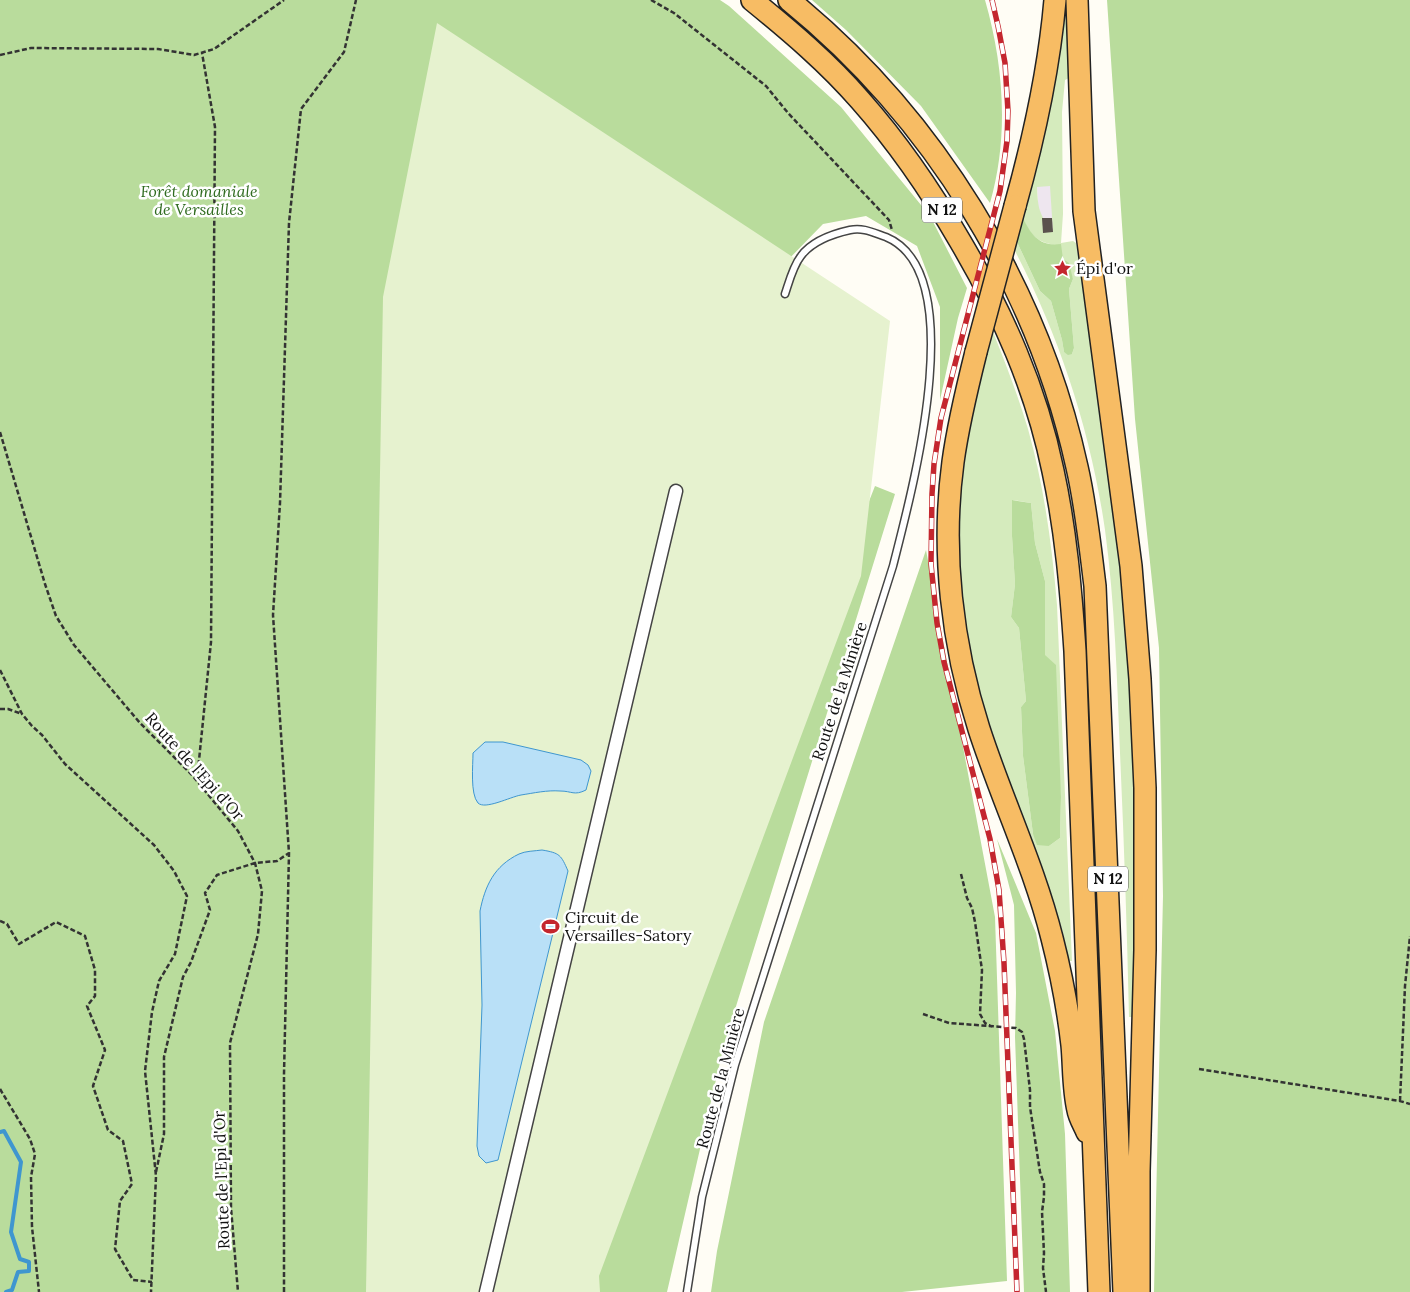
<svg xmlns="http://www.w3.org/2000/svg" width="1410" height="1292" font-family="Lora,serif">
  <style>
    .industrial { fill: #eee6ef }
    .green { fill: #d5ebbd; fill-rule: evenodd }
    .forest { fill: #b9dc9c }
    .pitch { fill: #e6f2cf }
    .water { fill: #b9e0f7; stroke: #3f96cf }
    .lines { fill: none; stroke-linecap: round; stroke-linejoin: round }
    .stream { stroke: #3f96cf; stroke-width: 4 }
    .building { fill: #5a524d }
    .service-casing { stroke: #444; stroke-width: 9 }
    .minor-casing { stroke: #444; stroke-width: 15 }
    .trunk-casing { stroke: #222; stroke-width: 24 }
    .path { stroke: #333; stroke-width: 2.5; stroke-dasharray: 5 2.5; stroke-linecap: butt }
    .service { stroke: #fff; stroke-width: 6 }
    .minor { stroke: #fff; stroke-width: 12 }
    .trunk { stroke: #f7bc64; stroke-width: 21 }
    .rail-casing { stroke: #c4262e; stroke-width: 5.5 }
    .rail { stroke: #fff; stroke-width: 4; stroke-dasharray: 11; stroke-linecap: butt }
    .trunk-bridge-casing { stroke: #222; stroke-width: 24; stroke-linecap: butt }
    .trunk-bridge { stroke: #f7bc64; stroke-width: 21 }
    .labels { text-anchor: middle; stroke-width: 5; stroke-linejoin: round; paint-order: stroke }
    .shield { fill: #fff; stroke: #585858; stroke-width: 1 }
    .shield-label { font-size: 15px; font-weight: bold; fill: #111 }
    .park-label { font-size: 16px; font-style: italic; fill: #2f6b1f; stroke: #fff }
    .poi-label { font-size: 16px; fill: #111; stroke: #fff; text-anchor: start }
    .street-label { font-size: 16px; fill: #111; stroke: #fff }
  </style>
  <rect width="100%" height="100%" fill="#fffdf5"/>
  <path class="industrial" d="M1037,186H1051L1053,232L1043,233L1042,218L1038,207Z"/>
  <path class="green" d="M1064,0H1067L1069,78L1065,80L1062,112L1063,214L1061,243L1073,241L1076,243L1077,248L1120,546L1136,762L1135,1017H1129C1127,929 1124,841 1120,753C1117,679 1115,604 1105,530C1091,432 1060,338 1015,251L1017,242L1040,291L1051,301L1062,340L1064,352L1072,354L1074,348L1069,289L1073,279L1057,245C1038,244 1026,232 1022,213ZM1050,186L1053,232C1039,214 1038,209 1037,187Z
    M993,332C1006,364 1018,396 1028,429C1044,486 1052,545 1057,605L1072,961H1068L1063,933L1050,891L997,755L971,668L958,590L956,501L975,387L983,370ZM1013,500L1031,503L1035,543L1045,581V656L1061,797L1060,838L1049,846L1033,834L1023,756L1021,707L1026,701L1019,628L1011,617L1015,584L1012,536Z"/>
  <path class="forest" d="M0,0H720L729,6L841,107L930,216L967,288L958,318L940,400V307L917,246L866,216L823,224L784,264L414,1292H0Z
    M812,0H985C1004,66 1009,137 990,203L921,106L846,30Z
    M1107,0H1410V1292H1154L1163,896L1159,648L1135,419Z
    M1023,218C1031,235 1040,247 1061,244L1063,259L1069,263L1073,279L1069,289L1074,348L1072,354L1068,355L1064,352L1062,340L1051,301L1040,291L1017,242Z
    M875,486L895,494L724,1045L667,1292H590L747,813Z
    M1012,500L1031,503L1035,543L1045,581V655L1056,665L1061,797L1060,838L1049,846L1037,845L1033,834L1023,756L1021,707L1026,701L1019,628L1011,617L1015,584L1012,536Z
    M926,550L995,917L1007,1281L902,1292H711L717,1251L764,1022Z
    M997,839L1036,933L1055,1031L1065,1134L1070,1292H1024L1015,1037L1016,993L1014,905Z"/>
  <path class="pitch" d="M437,23L890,321L861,576L599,1276L600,1292H366L383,297Z"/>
  <path class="water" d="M485,742H503L581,760L588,765L591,771L586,790C574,796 572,791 560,791C547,790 534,793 521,795C510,797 485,810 478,803C470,794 473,765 473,753Z
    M542,850C560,853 561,855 568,871L498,1160L486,1163L479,1156L477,1146L482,1005L480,911C485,886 494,866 519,854C525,851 535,851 542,850Z"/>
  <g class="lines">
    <path class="stream" d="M0,1132L4,1131L21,1162L11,1232L20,1259L29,1262V1271L18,1272L12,1290L6,1292"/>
  </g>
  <path class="building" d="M1042,218H1052L1053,232L1043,233Z"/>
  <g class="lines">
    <defs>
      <path id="service" d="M687,1292L702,1197L735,1065L893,566C910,498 973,273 886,237C874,233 863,227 850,230C832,234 812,241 801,256C793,266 789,282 785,294"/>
      <path id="minor" d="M486,1292L676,491"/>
      <path id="trunk" d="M752,0C790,31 828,63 860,100C899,144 931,191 960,241C1003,314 1036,388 1053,471C1066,531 1071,591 1075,651L1099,1292
        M789,0C933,117 1037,285 1077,467C1086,506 1090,546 1095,586L1124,1292
        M1077,0L1084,211L1131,566L1140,679L1145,788V950L1139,1172V1292
        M1015,206C1034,138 1049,71 1055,0
        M976,352C967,388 958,425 953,462C941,551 952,645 979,729C1002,800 1034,866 1052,938C1061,973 1068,1010 1072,1045C1074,1066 1073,1089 1078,1110C1079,1117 1084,1125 1087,1132"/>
    </defs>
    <use href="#service" class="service-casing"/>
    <use href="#minor" class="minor-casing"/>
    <use href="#trunk" class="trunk-casing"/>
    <path class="path" d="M651,0L674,13L766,86L788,113L889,220L892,230
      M0,55L31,48L158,49L194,55L214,49L284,0
      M0,432L45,584L56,616L74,645L140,723L192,775L238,831L255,863L262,891L258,934L230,1043L231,1208L238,1292
      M0,670L22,714L32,726L42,735L65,764L154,845L174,871L187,896L175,954L159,981L152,1012L145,1071L156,1176L151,1292
      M0,709H8L22,714
      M197,780L211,642L215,127L202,53
      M961,874L967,898L972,908L975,922L982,970L980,1014L985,1023L992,1027
      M0,921L7,924L19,944L56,922L85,936L95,970V996L87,1006L105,1050L93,1086L108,1130L123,1141L132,1184L120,1201L115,1249L133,1280L152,1282
      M923,1014L949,1023L1016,1028L1022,1032L1024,1039L1030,1090V1107L1040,1172L1044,1184V1197L1042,1212L1044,1253L1043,1268L1046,1292
      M1199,1069L1400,1101L1410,1104
      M0,1089L30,1139L35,1154L31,1177L32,1227L39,1292
      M1400,1101L1405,986L1410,936
      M156,1172L164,1134V1057L183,977L191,962L210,910L205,893L217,875L255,863L277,861L289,853
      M284,1292V1074L289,853L273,615L280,503L289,223L301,109L344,52L356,0"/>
    <use href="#service" class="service"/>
    <use href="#minor" class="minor"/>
    <use href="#trunk" class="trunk"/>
    <defs>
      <path id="rail" d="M992,0L998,26L1005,63L1008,111L1007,141L1000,191L941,418L934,464L932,494L931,564L937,623L944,662L990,839L999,890L1004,963L1017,1292"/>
    </defs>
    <use href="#rail" class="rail-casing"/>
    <use href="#rail" class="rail"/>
    <defs>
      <path id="trunk-bridge" d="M976,352L1015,206"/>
    </defs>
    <use href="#trunk-bridge" class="trunk-bridge-casing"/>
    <use href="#trunk-bridge" class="trunk-bridge"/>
  </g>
  <defs>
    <symbol id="sight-bare" viewBox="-9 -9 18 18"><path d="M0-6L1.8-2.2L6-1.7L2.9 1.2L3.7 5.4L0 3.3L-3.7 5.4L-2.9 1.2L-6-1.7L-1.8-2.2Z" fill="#c4262e" stroke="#fff" stroke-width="2.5" paint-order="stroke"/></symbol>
    <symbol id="stadium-bare" viewBox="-9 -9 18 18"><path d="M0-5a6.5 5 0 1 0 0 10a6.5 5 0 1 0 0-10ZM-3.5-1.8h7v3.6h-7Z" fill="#c4262e" stroke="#fff" stroke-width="2.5" paint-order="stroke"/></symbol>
  </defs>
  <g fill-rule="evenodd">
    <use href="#sight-bare" x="1050" y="256" width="25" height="25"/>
    <use href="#stadium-bare" x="538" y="914" width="25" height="25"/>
  </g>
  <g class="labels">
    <g class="shield">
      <rect x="922" y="197.5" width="40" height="25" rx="4"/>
      <rect x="1088" y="866.5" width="40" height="25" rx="4"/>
    </g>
    <g class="shield-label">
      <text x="942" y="215">N 12</text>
      <text x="1108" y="884">N 12</text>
    </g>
    <g class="park-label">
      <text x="199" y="197">Forêt domaniale<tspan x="199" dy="18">de Versailles</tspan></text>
    </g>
    <g class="poi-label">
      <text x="1076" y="274">Épi d'or</text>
      <text x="565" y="923">Circuit de<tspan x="565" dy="18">Versailles-Satory</tspan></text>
    </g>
    <g class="street-label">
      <text transform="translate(839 691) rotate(-72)" y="6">Route de la Minière</text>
      <text transform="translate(195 766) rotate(48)" y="6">Route de l'Epi d'Or</text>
      <text transform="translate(720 1078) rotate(-75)" y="6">Route de la Minière</text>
      <text transform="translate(221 1180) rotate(-92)" y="6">Route de l'Epi d'Or</text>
    </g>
  </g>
</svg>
